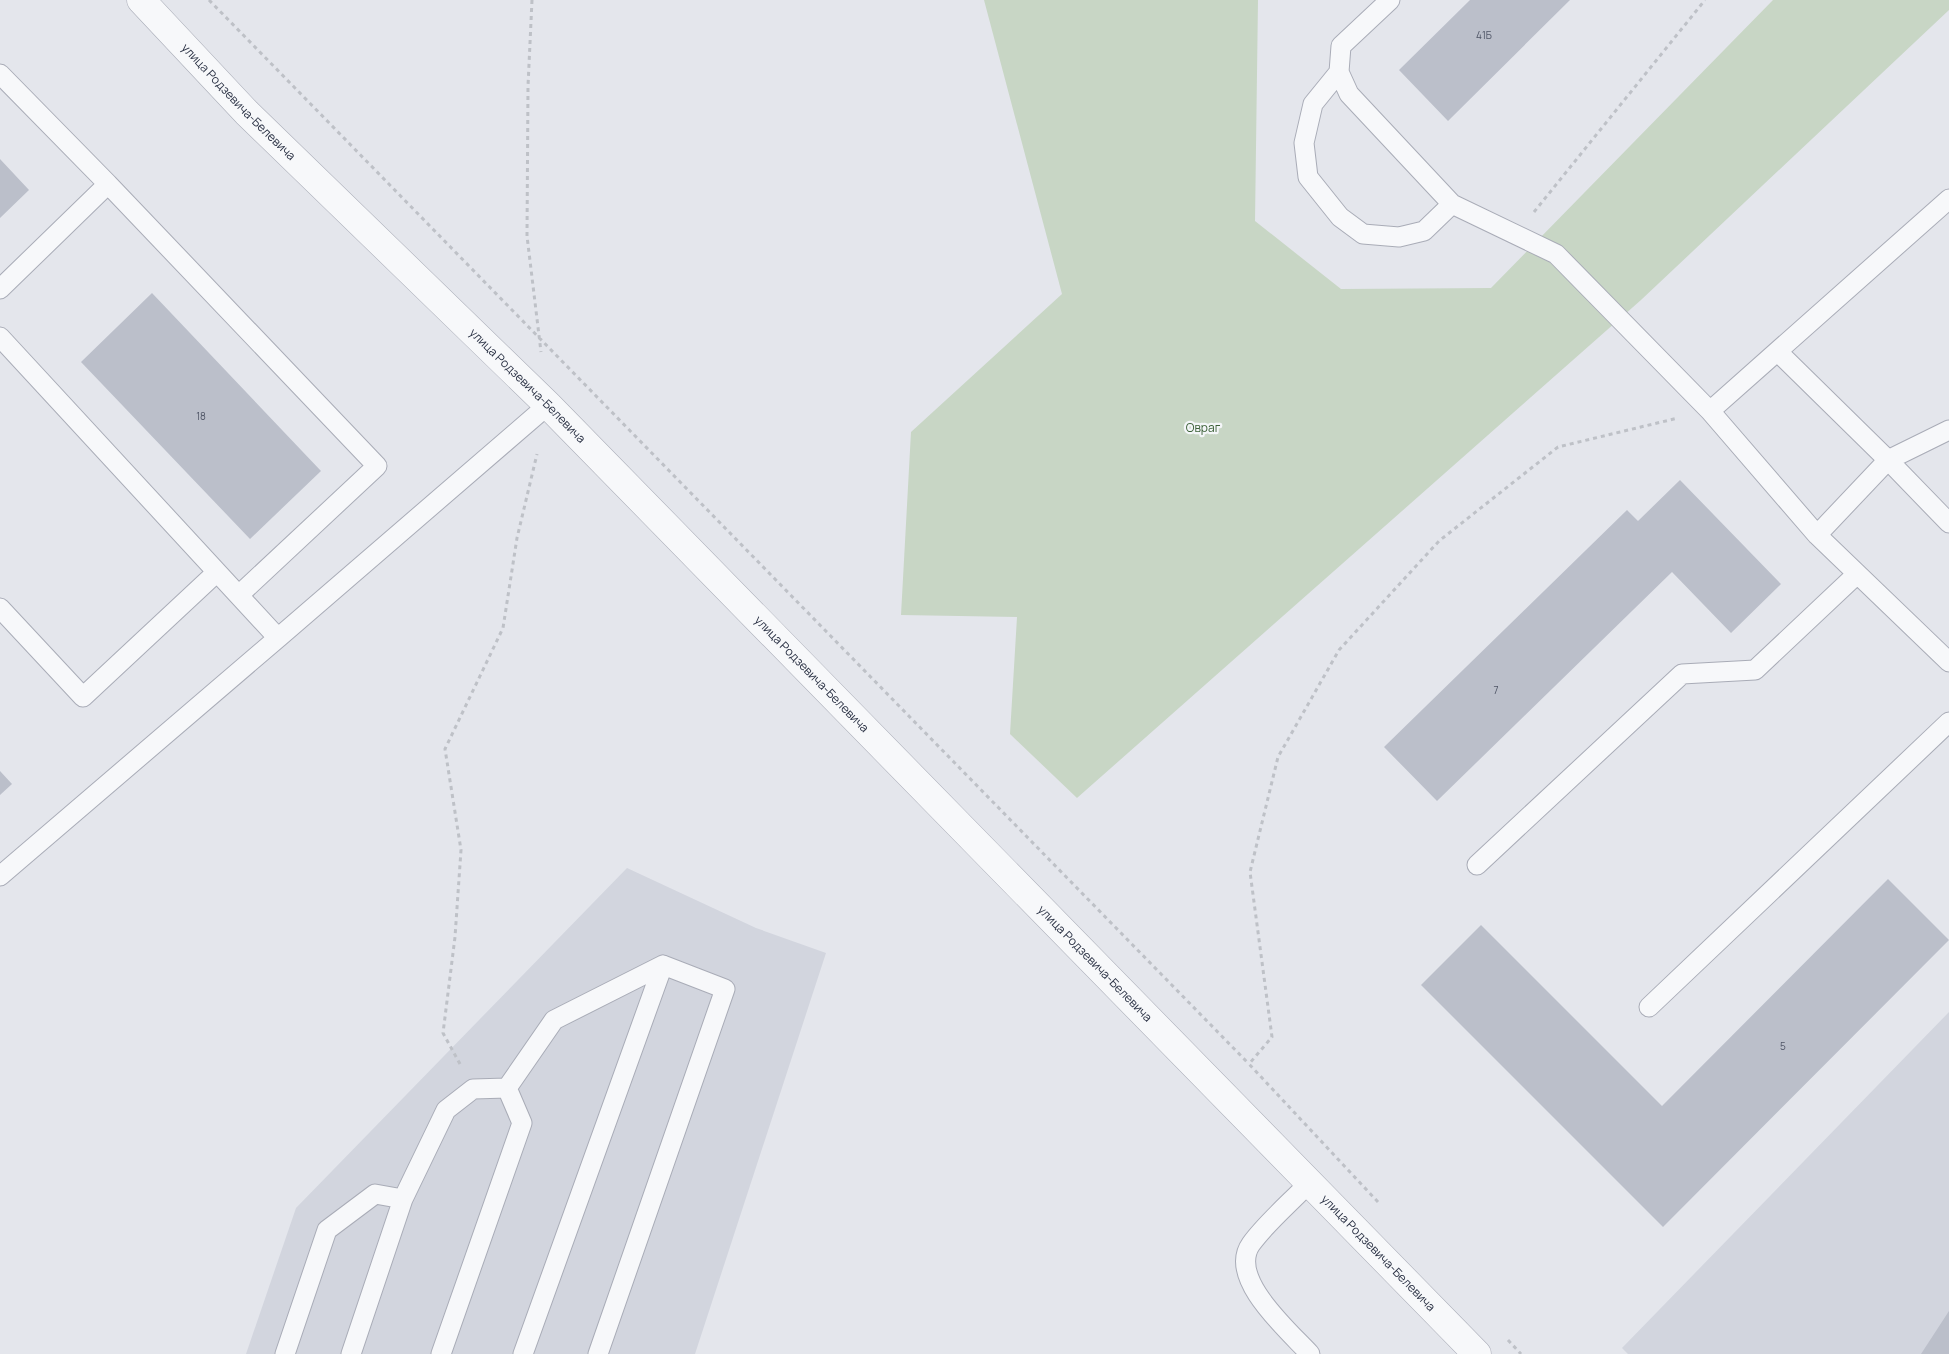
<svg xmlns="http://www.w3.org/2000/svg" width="1949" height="1354" font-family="Manrope,sans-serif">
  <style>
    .built { fill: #d2d5de }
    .green { fill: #c8d6c5 }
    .building { fill: #bbbfca }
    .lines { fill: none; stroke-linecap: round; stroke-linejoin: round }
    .service-casing { stroke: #a9acb7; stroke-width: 21 }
    .minor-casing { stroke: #a9acb7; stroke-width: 29 }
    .path { stroke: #bec1c7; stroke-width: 3; stroke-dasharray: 4 4; stroke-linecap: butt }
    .service { stroke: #f7f8fa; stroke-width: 19 }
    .minor { stroke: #f7f8fa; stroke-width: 28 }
    .labels { text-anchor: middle; stroke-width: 4.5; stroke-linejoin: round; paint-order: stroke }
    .number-label { font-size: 10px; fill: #4f5566 }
    .street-label { font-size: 12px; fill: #2b3245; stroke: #f4f6f9 }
    .park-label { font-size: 12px; fill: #3c6138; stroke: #f4f6f9 }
  </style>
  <rect width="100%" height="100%" fill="#e4e6ec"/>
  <path class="built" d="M627,868L756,928L826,953L695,1354H246L296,1208Z
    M1949,1012V1354H1628L1622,1348Z"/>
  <path class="green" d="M984,0H1258L1255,221L1341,289L1491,288L1773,0H1949V10L1641,300L1077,798L1010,734L1017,617L901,615L911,432L1062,294Z"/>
  <path class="building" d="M1470,0H1570L1448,121L1399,70Z
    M0,159L29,190L0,218Z
    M152,293L321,471L250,539L81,362Z
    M1680,480L1781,584L1731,633L1672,572L1437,801L1384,747L1627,510L1638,521Z
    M0,771L12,784L0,795Z
    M1888,879L1949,940L1663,1227L1421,985L1481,925L1662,1106Z
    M1949,1311V1354H1921Z"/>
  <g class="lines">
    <defs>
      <path id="service" d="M1390,0L1341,46L1339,72L1349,94L1452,204L1556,254L1710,411L1817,535L1949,662
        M1339,72L1313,104L1304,143L1308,177L1340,217L1363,234L1399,237L1424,231L1452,204
        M0,74L108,184L0,289
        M108,184L377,466L239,595
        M0,337L278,638L548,405
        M1778,352L1888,460L1949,430
        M1710,411L1949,199
        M1817,535L1888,460L1949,523
        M0,608L83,697L217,572
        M1477,865L1682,674L1755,670L1857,574
        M0,876L278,638
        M1649,1007L1949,722
        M1309,1183C1291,1202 1266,1223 1251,1244C1227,1278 1289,1331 1310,1354
        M285,1354L327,1230L375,1194L403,1199
        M351,1354L403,1199L446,1110L473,1089L507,1088L554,1020L663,965L725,989L598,1354
        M441,1354L522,1123L507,1088
        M523,1354L663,965"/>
      <g id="minor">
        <path id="s1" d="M141,0L247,113L548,405L1477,1354"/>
      </g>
    </defs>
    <use href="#service" class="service-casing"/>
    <use href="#minor" class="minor-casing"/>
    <path class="path" d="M209,0L1249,1064
      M532,0L528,86L527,236L541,352
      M1534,212L1705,0
      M460,1064L443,1033L455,937L461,850L445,749L503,628L517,538L537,454
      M1378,1202L1249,1064L1272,1037L1250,872L1278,757L1339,650L1439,541L1558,447L1678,418
      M1508,1340L1521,1354"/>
    <use href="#service" class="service"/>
    <use href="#minor" class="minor"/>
  </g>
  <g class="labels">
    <g class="number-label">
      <text x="1484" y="39">41Б</text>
      <text x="201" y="420">18</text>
      <text x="1496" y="694">7</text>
      <text x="1783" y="1050">5</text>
    </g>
    <g class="street-label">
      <text dy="4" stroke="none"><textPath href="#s1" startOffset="141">улица Родзевича-Белевича</textPath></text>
      <text dy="4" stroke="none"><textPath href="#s1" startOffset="546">улица Родзевича-Белевича</textPath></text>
      <text dy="4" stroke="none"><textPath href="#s1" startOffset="951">улица Родзевича-Белевича</textPath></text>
      <text dy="4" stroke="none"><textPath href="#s1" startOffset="1356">улица Родзевича-Белевича</textPath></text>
      <text dy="4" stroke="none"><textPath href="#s1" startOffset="1761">улица Родзевича-Белевича</textPath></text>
    </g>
    <g class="park-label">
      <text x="1203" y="432">Овраг</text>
    </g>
  </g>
</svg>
